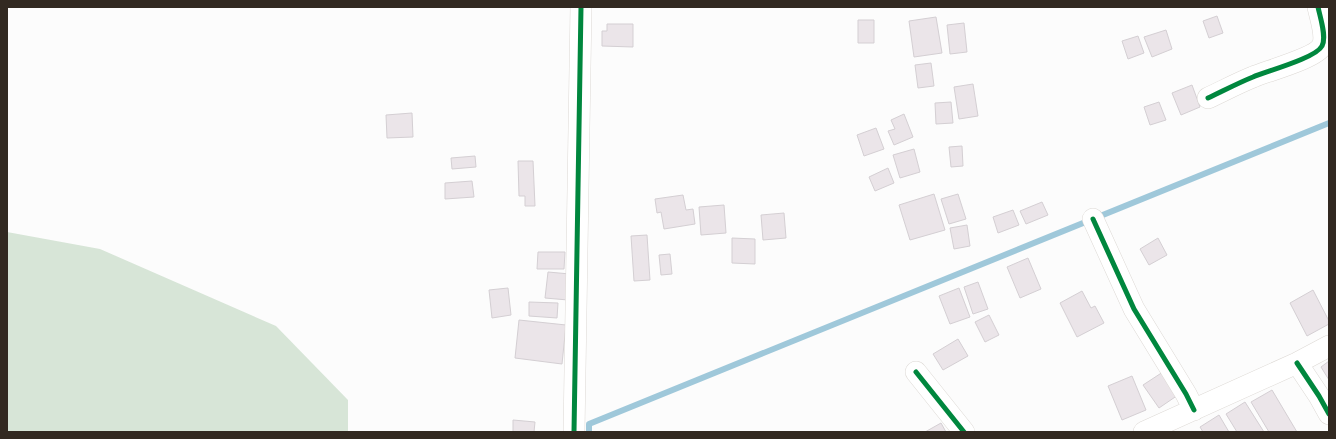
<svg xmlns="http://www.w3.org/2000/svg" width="1336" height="439" font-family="'PT Sans',sans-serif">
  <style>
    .green { fill: #d7e5d7 }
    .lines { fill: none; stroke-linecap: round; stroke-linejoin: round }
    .stream { stroke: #9fc8da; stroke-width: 6 }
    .building { fill: #ebe5e9; stroke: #d4cfd3 }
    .street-casing { stroke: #ddd9d5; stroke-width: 22 }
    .street { stroke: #fff; stroke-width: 21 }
    .cycleway-casing { stroke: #fff; stroke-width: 8 }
    .cycleway { stroke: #00873e; stroke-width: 5 }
  </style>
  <rect width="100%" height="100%" fill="#fcfcfc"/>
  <path class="green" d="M7,232L100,249L276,326L348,400V432H7Z"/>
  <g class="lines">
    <path class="stream" d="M589,432V424L1329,123"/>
  </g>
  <path class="building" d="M1217,16L1223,33L1209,38L1203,21Z
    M936,17L942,53L914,57L909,21Z
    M858,20H874V43H858Z
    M964,23L967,52L950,54L947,25Z
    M607,24H633V47L602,46V31H607Z
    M1166,30L1172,49L1152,57L1144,37Z
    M1138,36L1144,53L1128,59L1122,41Z
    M931,63L934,86L918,88L915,65Z
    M973,84L978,116L959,119L954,87Z
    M1192,85L1200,107L1181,115L1172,93Z
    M951,102L953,123L936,124L935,103Z
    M1159,102L1166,120L1150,125L1144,107Z
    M412,113L413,137L387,138L386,115Z
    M904,114L913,137L894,145L888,131L895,129L891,120Z
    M876,128L884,149L864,156L857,135Z
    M962,146L963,166L951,167L949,147Z
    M914,149L920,172L900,178L893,155Z
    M475,156L476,167L452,169L451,158Z
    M518,161H533L535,206H525V196H519Z
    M888,168L894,183L875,191L869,177Z
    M472,181L474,197L445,199V183Z
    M934,194L945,230L910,240L899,205Z
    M958,194L966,219L949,224L941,199Z
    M683,195L686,210L693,209L695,224L664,229L661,212L657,213L655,199Z
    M1042,202L1048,215L1026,224L1020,211Z
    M724,205L726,233L701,235L699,207Z
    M1013,210L1019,225L998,233L993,217Z
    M784,213L786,238L763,240L761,215Z
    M967,225L970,246L954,249L950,228Z
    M647,235L650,280L634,281L631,236Z
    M732,238L755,239V264L732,263Z
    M1158,238L1167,255L1149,265L1140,249Z
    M538,252H565L564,269H537Z
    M670,254L672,274L661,275L659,255Z
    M1028,258L1041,289L1020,298L1007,267Z
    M548,272L570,274L568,300L545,298Z
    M978,282L988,309L973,314L964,287Z
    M508,288L511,315L492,318L489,290Z
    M959,288L970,317L950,324L939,296Z
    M1313,290L1329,321V324L1307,336L1290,303Z
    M1082,291L1091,308L1095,306L1104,323L1077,337L1060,303Z
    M529,302L558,303L557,318L529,316Z
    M989,315L999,335L985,342L975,322Z
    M519,320L566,325L562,364L515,358Z
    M958,339L968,356L943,370L933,354Z
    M1329,361V380L1321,367Z
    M1166,370L1181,393L1159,408L1143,385Z
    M1132,376L1146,410L1122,420L1108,386Z
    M1272,390L1297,432H1269L1251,402Z
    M1245,402L1264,432H1237L1226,414Z
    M1219,415L1229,432H1203L1200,427Z
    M513,420L535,422L534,432H513Z
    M941,423L946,432H925Z"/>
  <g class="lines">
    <defs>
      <path id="street" d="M1208,98C1223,91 1238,83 1253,77C1267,71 1316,58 1322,46C1327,37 1320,17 1318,7
        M1093,219L1134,309L1186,394L1194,410
        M1297,363L1319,396L1329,414
        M916,372L964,432
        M574,432L581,7
        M1144,432L1297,363L1329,346"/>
    </defs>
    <use href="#street" class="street-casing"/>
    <use href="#street" class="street"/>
    <defs>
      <path id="cycleway" d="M1208,98C1223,91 1238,83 1253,77C1267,71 1316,58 1322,46C1327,37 1320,17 1318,7
        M1093,219L1134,309L1186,394L1194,410
        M1297,363L1319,396L1329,414
        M916,372L964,432
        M574,432L581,7"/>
    </defs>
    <use href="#cycleway" class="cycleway-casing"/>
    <use href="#cycleway" class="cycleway"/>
  </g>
  <rect width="1336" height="439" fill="none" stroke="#322921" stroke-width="16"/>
</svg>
